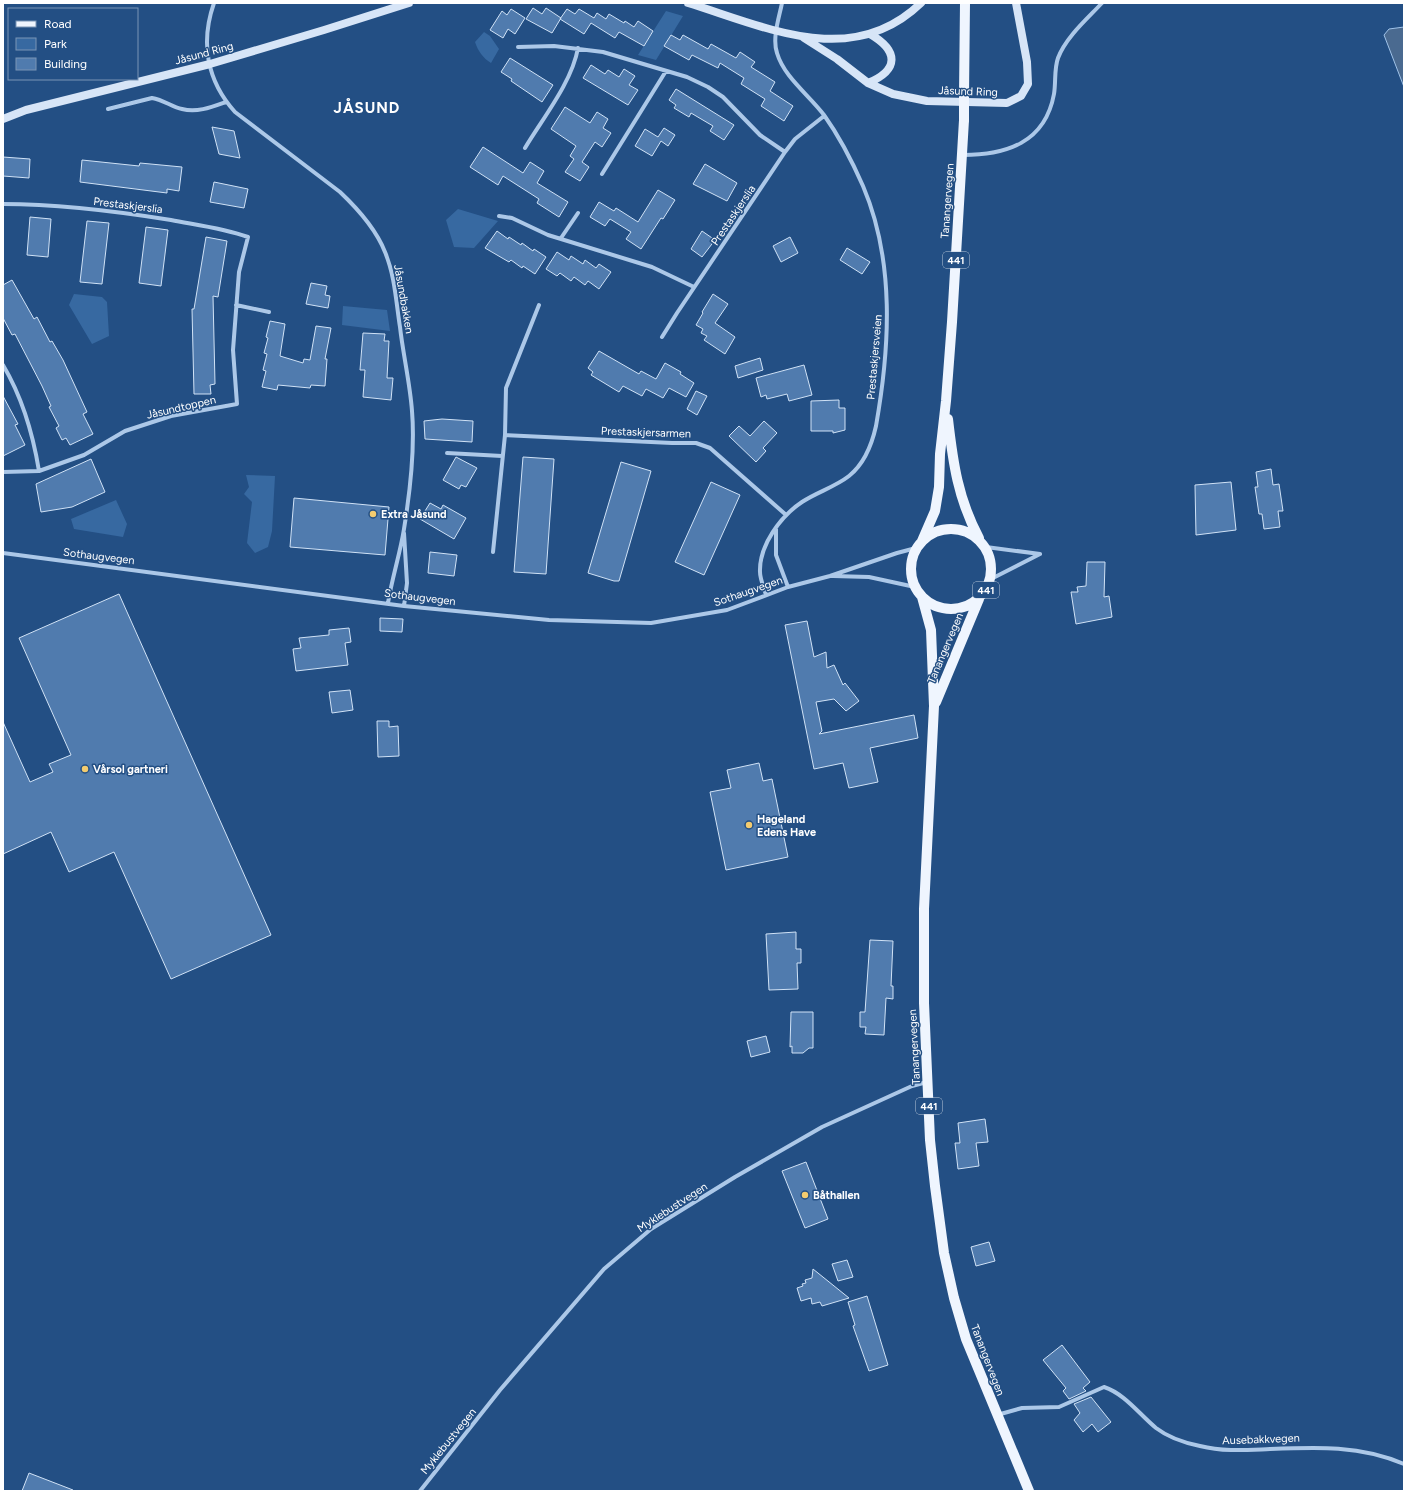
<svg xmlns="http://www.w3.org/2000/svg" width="1407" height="1494" font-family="Figtree,sans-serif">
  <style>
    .green { fill: #3769a1 }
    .water { fill: #4a6a90; stroke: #a0c3e9 }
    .building { fill: #507bae; stroke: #d0e2f6 }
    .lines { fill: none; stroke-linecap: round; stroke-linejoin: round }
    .minor { stroke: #acc8e8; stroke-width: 4 }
    .secondary { stroke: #d7e5f7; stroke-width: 8 }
    .primary { stroke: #eff5fe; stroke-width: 10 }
    .primary-bridge { stroke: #eff5fe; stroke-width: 10 }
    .poi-dot { fill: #f3cb6f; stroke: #234f84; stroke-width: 1.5 }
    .labels { text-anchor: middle; stroke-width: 3; stroke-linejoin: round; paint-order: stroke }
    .shield { fill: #234f84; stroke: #bdcada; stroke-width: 1 }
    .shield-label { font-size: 10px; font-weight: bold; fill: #fff }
    .street-label { font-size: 11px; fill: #fff; stroke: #234f84 }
    .poi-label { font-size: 11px; font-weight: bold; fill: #fff; stroke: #234f84; text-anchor: start }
    .district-label { font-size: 15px; font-weight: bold; letter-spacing: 1px; fill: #fff; stroke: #234f84 }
  </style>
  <rect width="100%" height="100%" fill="#234f84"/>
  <path class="green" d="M666,11L683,16L656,60L638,55Z
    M484,32L490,36L499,49L491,63C483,58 478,51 475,42Z
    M458,209L498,221L474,248L454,247L446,220Z
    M74,294L102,297L107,302L109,336L92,344L69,305Z
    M343,306L387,310L390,331L342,325Z
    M246,475L275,476L272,531L268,547L255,553L247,543L252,502L244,494L249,487Z
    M116,500L127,524L123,537L74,529L71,519Z"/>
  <path class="water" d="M1404,27V87L1384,35L1389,29Z"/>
  <path class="building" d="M533,8L542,14L546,8L561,18L552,33L526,19Z
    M511,9L525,18L515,34L508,29L503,38L490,30L502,11L507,15Z
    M567,9L575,14L579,9L594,18L597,13L606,19L609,14L624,23L625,21L634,27L638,21L653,31L644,46L619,32L615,38L591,23L584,34L560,19Z
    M671,35L680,40L683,35L708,49L711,44L736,58L740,52L755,62L751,67L775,82L770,91L793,106L784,121L761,106L765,99L741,84L744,78L720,63L718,68L692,55L689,60L664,46Z
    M510,58L553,85L542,102L511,81L512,79L501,72Z
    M591,65L605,74L608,70L619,77L624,69L635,76L629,85L638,90L628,105L583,78Z
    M676,89L734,125L724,140L710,131L713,126L691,113L689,117L674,108L676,105L669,100Z
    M565,107L590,123L597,112L608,119L603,128L611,133L602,147L595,142L582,162L589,167L580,181L565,172L574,159L570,156L576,146L551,129Z
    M212,127L234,131L240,158L219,154Z
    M664,128L675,135L668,146L661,141L652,156L635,146L645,129L658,137Z
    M483,147L523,173L530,162L544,171L537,183L568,202L559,217L537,203L539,199L503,176L498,185L470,167Z
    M3,157L30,159L29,178L3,176Z
    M82,160L139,166L140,163L182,167L179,191L167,189V193L80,182Z
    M705,164L737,183L727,201L693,184Z
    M214,182L248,189L244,208L210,202Z
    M658,190L675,200L663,219L661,218L641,249L626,239L631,232L610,219L605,226L590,217L599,202L614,211L616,208L638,222Z
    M30,217L51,219L48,257L27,255Z
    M87,221L109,223L102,284L80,282Z
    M146,227L168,230L161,286L139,283Z
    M497,231L508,239L509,237L521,245L522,243L533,251L534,249L546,257L535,274L523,266L522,268L511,260L509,262L485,248Z
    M702,231L715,240L702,257L691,249Z
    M206,237L227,241L218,297L213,296L215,384L210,385L211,394H194L192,309H194Z
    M790,237L798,253L781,262L773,246Z
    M847,248L870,262L862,274L840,260Z
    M557,252L569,260L571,256L583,264L585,260L596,268L599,264L611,272L599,289L588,281L585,285L574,277L571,281L560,273L557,276L546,269Z
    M12,280L34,319L37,317L50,342L52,341L63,360L87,412L83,414L93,434L70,445L66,438L62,440L56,428L59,426L49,407L51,406L42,386L15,334L12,335L3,318V285Z
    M311,283L327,286L325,295L330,296L328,308L306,304Z
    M713,294L728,304L715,323L735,337L725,354L704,340L707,336L701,333L703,329L696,325L703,313L702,312Z
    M270,321L285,324L280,356L303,363L304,359L310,360L316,326L331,328L325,359H327L325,386L311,385L310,388L278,385L277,390L262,387L266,371L263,370L267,354L264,353L268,338L266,337Z
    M363,333L385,334L384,341H389L387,378H393L391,400L363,397L365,370H360Z
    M599,351L639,374L641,371L656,379L665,363L681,372L680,374L694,383L686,397L669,388L663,398L646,389L642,396L623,386L619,392L591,375L593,372L588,368Z
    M760,358L763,370L738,378L735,366Z
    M804,365L812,395L789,401L787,394L767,399L766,395L761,397L756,378Z
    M696,391L707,396L697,415L687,409Z
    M3,396L18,424L15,425L25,445L3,456Z
    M839,400V408H845V430L833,433V431H811V401Z
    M442,419L473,421L472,442L425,439L424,421Z
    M764,421L777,433L763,448L766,451L756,462L729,436L739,426L750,436Z
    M456,457L477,468L466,487L461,485L459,489L443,480Z
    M523,457L554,459L546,574L514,572Z
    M91,459L105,492L72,507L41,512L36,484Z
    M621,462L651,471L619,581H614L588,573Z
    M1271,469L1273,485L1279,484L1283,511H1278L1280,527L1264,529L1262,514H1259L1255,487H1258L1256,472Z
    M711,482L740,495L704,575L675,562Z
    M1231,482L1236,530L1196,535L1195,485Z
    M294,498L389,507L385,555L290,547Z
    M430,503L441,509L443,505L466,518L454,539L420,519Z
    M430,552L457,555L454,576L428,573Z
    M1087,562H1105L1104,597L1109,596L1112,617L1076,624L1071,592H1078L1077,587L1086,586Z
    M119,594L271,935L171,979L114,852L69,872L51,832L3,854V722L30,782L53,772L49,764L71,755L19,638Z
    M380,618L403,619L402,632L380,631Z
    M807,621L814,657L826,652L827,668L834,665L843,685L845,683L859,701L846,711L834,699L816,702L822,731L819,734L914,715L918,738L870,748L878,782L849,788L843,763L814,769L785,625Z
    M349,628L351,642L345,643L348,665L296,671L293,649L301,648L299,638L329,635V630Z
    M350,690L353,710L332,713L329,692Z
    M377,721H389V727L398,726L399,756L378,757Z
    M759,763L763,781L772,779L788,857L726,870L710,792L731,788L727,770Z
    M796,932V949H801V963H797L798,989L769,990L766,934Z
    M870,940L893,941L891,986H893V999L886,998L884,1035L865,1034L866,1027H860V1012H865Z
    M791,1012H813V1048H809L803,1053H792V1046L790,1047Z
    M766,1036L770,1052L751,1057L747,1041Z
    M985,1119L988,1142L976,1143L979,1166L958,1169L955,1143H960L958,1123Z
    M806,1162L828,1219L805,1228L782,1171Z
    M989,1242L995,1261L976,1266L971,1247Z
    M847,1260L853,1277L838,1281L832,1264Z
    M813,1269L849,1298L822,1306L820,1302L812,1304L811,1298L801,1301L797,1288L803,1286L802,1284L806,1283L805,1280L812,1278Z
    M867,1296L888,1365L869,1371L853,1326L855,1325L848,1302Z
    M1062,1345L1090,1382L1083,1388L1086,1391L1069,1399L1063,1391L1066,1388L1043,1360Z
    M1091,1397L1111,1422L1098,1432L1092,1424L1083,1432L1074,1420L1080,1413L1074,1404Z
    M29,1473L73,1490V1491H22Z"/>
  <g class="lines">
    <path class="minor" d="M214,3C200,43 207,81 235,112L340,192C358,209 376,229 385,252C395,276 396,302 400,327C403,354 410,383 412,411C415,447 410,492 404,529C400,554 392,578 388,603
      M518,47L554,46L603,52L687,77L708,87L723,97L760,135L785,152
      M108,109L152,98C164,100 172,107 182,109C197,113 212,107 226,102
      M525,148C543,118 572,82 578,48
      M963,155C1006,155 1045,143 1054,94C1056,82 1054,69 1058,58C1066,37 1087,19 1102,3
      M602,174L666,71
      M3,204C59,204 115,211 171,220C197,225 223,228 248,237L239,272L233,350L237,404L171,416L125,431L84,455L39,471L3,472
      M499,216L512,218L548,235L652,267L694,287
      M561,238L578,213
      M236,305L269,312
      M662,337L677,313L785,152L795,139L824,116
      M3,365C22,397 33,434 39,471
      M505,435L672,443H696L710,448L785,514
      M447,453L502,456
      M776,529V555L788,587
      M986,547L1040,554
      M493,552L505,435L506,388L539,305
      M3,553L404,606L549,620L651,623L727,610L788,587L830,576L897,553L916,548
      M833,576L869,577L915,587
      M991,579L1040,554
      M766,595C764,588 760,579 760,572C759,545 781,516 802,502C817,492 835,487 849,476C864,464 872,444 876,426C890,347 895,261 863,186C852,161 839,136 824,115C809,95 784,77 777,53C772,38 779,18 782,3
      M404,606L407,583L404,533
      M997,1415L1022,1408L1059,1407L1104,1387C1125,1394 1139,1414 1156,1428C1169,1438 1185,1443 1200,1446C1224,1452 1246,1450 1270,1449C1316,1447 1361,1445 1404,1464
      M420,1491L500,1390L604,1269L651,1229L735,1177L822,1127L912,1086L927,1082"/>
    <path class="secondary" d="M688,3C766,27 852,70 921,3
      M804,38L837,59L868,83L893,94L927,101L1007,103L1021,96L1028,84L1027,62L1016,3
      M868,83C899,70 899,51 870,34
      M3,119L26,110L210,64L324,30L409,3"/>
    <path class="primary" d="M964,95L965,3
      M948,419C953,463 958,499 979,538
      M911 569a40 40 0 1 1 80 0a40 40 0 1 1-80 0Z
      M922,541L935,511L939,487L940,454L946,401L952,322L964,120
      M922,597L931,630L934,706L924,909V1003L930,1140L935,1186L944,1253L954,1298L966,1339L1029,1491
      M936,702L979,599"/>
    <path class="primary-bridge" d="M964,120V95"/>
  </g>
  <g class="poi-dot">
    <circle cx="373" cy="514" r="4"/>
    <circle cx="85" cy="769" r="4"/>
    <circle cx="749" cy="825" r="4"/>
    <circle cx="805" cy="1195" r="4"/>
  </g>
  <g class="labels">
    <g class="shield">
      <rect x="943" y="252" width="26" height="16" rx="3"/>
      <rect x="973" y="582" width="26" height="16" rx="3"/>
      <rect x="916" y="1098" width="26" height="16" rx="3"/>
    </g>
    <g class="shield-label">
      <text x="956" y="264">441</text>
      <text x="986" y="594">441</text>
      <text x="929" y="1110">441</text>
    </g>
    <g class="street-label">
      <text transform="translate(204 53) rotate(-15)" y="4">Jåsund Ring</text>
      <text transform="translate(968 91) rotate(2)" y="4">Jåsund Ring</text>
      <text transform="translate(947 201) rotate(-86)" y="4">Tanangervegen</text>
      <text transform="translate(128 205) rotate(7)" y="4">Prestaskjerslia</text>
      <text transform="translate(733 215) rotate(-56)" y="4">Prestaskjerslia</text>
      <text transform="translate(404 299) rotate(80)" y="4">Jåsundbakken</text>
      <text transform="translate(874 357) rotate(-85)" y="4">Prestaskjersveien</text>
      <text transform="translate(181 407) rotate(-13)" y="4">Jåsundtoppen</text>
      <text transform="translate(646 432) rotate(2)" y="4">Prestaskjersarmen</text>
      <text transform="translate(99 556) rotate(7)" y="4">Sothaugvegen</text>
      <text transform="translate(748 591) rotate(-19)" y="4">Sothaugvegen</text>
      <text transform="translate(420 597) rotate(7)" y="4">Sothaugvegen</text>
      <text transform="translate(945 648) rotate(-67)" y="4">Tanangervegen</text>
      <text transform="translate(914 1047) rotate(-93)" y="4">Tanangervegen</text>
      <text transform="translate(672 1207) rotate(-33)" y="4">Myklebustvegen</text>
      <text transform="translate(988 1360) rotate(69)" y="4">Tanangervegen</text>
      <text transform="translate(1261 1439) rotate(-2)" y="4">Ausebakkvegen</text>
      <text transform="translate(448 1441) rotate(-51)" y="4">Myklebustvegen</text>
    </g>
    <g class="poi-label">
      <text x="381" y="518">Extra Jåsund</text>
      <text x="93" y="773">Vårsol gartneri</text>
      <text x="757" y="823">Hageland<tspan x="757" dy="13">Edens Have</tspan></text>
      <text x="813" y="1199">Båthallen</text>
    </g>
    <g class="district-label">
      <text x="367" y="113">JÅSUND</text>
    </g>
  </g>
  <rect width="1407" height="1494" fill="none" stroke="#ffffff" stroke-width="8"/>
  <rect x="8" y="8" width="130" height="72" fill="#234f84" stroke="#7b95b5"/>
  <rect x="16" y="21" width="20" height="6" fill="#eff5fe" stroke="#7b95b5"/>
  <text x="44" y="28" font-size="12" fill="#ffffff">Road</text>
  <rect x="16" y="38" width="20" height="12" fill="#3769a1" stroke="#7b95b5"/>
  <text x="44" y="48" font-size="12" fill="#ffffff">Park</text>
  <rect x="16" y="58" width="20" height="12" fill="#507bae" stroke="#7b95b5"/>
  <text x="44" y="68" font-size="12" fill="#ffffff">Building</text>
</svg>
